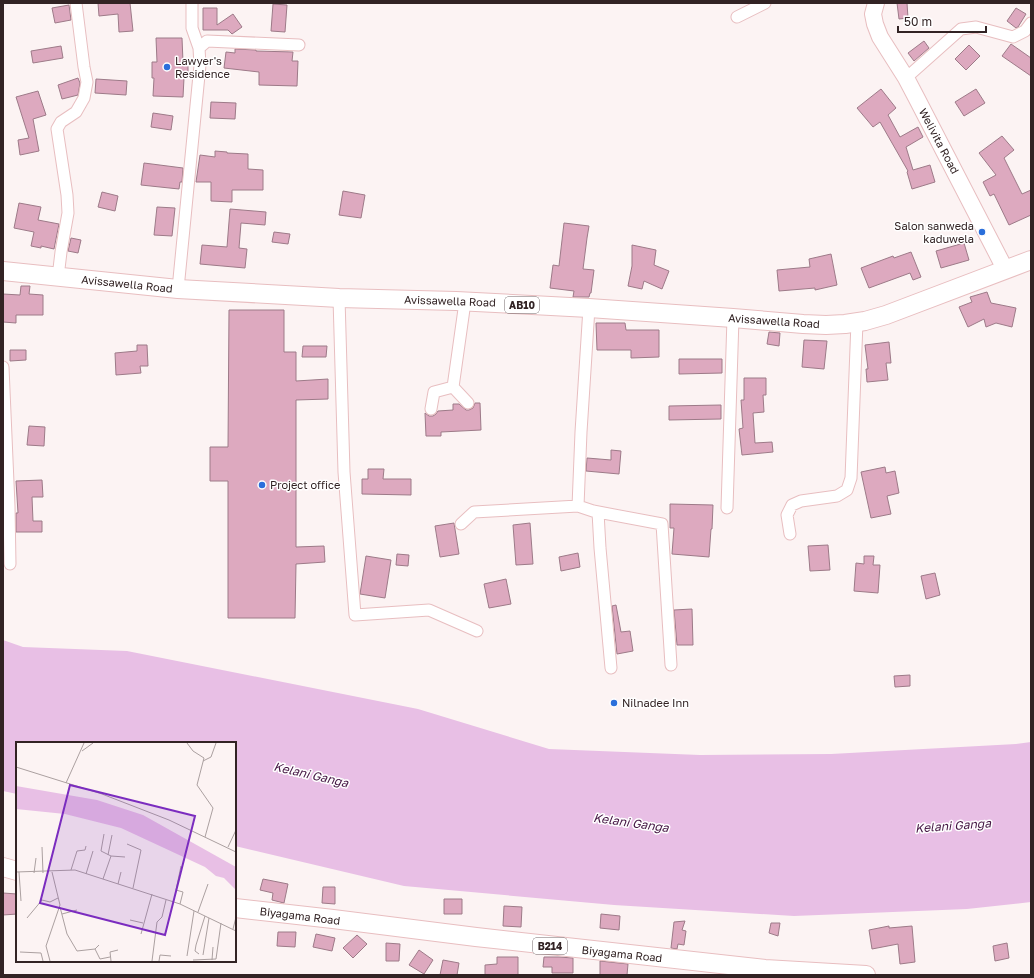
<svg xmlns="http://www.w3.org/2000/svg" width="1034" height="978" font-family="'Golos Text',sans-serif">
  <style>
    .water { fill: #e8bfe5 }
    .building { fill: #dda9bf; stroke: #9d7a88 }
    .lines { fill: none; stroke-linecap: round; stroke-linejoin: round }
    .street-casing { stroke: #e8bec0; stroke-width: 13 }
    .secondary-casing { stroke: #e8bec0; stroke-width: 18 }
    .primary-casing { stroke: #e8bec0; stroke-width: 20 }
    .street { stroke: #fff; stroke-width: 11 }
    .secondary { stroke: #fff; stroke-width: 16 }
    .primary { stroke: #fff; stroke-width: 18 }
    .poi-dot { fill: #2a6fdb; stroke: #fff; stroke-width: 1.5 }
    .labels { text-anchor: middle; stroke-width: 3; stroke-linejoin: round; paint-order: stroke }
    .shield { fill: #fff; stroke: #706566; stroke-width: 1 }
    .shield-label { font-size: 10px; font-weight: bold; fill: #322324 }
    .poi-label { font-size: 11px; fill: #322324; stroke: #fff; text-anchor: start }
    .street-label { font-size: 11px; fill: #322324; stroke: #fff }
    .water-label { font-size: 12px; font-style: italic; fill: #431442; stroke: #fff }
    .inset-road { fill: none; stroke: #aba0a0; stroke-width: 1 }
    .view { fill: #7b2cbf; fill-opacity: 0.15; stroke: #7b2cbf; stroke-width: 2 }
    .inset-edge { fill: none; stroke: #322324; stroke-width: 2 }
  </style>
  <rect width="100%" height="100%" fill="#fcf3f3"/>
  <path class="water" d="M3,640L23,647L127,651L418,709L549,749L700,755L831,754L1016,744L1031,742V902L967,909L794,916L614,905L404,886L235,846V743H17V794L3,791Z"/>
  <path class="building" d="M98,3H130L133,31L119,32L118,14L99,16Z
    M897,3H907L908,18L899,19Z
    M273,4L287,5L285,32L271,31Z
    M69,5L71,20L55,23L52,8Z
    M203,8H217V25L233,14L242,27L232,34L228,30H203Z
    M1016,8L1026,14L1018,27L1016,28L1007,21Z
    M156,38H182L183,62H188V78H184L183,97L153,96L154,78H152V62H157Z
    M924,41L929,48L914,61L908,53Z
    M1011,44L1031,58V76L1002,56Z
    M969,45L980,56L966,70L955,59Z
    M61,46L63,58L33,63L31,51Z
    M235,49L256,50V51L293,52L292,61H298L297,86L259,85V72L224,68L226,52L235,53Z
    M78,78L80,83L78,95L62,99L58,85Z
    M96,79L127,81L126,95L95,93Z
    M881,89L896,108L888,115L900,137L918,127L923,137L906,147L913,170L930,165L935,182L912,189L907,172L908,171L880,122L873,127L857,108Z
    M976,89L985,103L964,116L955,102Z
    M38,91L46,115L33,119L39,151L20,155L18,140L29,138L16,97Z
    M211,102L236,103L235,119L210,118Z
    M153,113L173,116L171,130L151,127Z
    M1002,136L1014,150L1004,158L1022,194L1031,190V215L1009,225L994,194L990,196L983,182L996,175L979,153Z
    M215,151L227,152V153L248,154V169L263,170V190H232V202L211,201V182H196L200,155L215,157Z
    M144,163L183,168L182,182H180L179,189L141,185Z
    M343,191L365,195L361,218L339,215Z
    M102,192L118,196L115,211L98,207Z
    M19,203L41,207L38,220L59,224L54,249L41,246V248L31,246L34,232L14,228Z
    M157,207L175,208L172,236L154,235Z
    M230,209L266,212L265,225L241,223L239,248L247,249L245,268L200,264L202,245L227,247Z
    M564,223L589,226L587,238L583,269L594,270L591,293H590L589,297H573L574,291L550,288L553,265L559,266Z
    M274,232L290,234L288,244L272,242Z
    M71,238L81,240L78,253L68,251Z
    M964,243L969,260L941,268L936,251Z
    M632,245L656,250L654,265L669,271L662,289L644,281L642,289L628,286L632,266Z
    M911,252L921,277L913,280L910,273L869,288L861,268L893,256L894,258Z
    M831,254L837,285L815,290V288L779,291L777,270L810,267L809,259Z
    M21,286H30L29,294L43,295V315H16V323L3,322V294L20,295Z
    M987,292L991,303L1016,308L1012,327L996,323L986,327L984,319L968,327L959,307L972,302L970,297Z
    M229,310H284V352H296V381L328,379V399L296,400V547L324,546L325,562L296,564L295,618H228V481H210V447H228Z
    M596,323H625L626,330H659V357L631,358V350H597Z
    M769,332L780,333L779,346L767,344Z
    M804,340L827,341L824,369L802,367Z
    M889,342L891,363H886L888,380L867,382L866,369H868L865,345Z
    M137,345H147L148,366H140L141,373L116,375L115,353L137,351Z
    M303,346H327L326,357H302Z
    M10,350H26V360L10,361Z
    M679,359H722V373L679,374Z
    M744,378H766V395H763L764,412L753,413L755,443L772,442L773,452L742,455L739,429L743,428L741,400H744Z
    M475,403H480L481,430L441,432V436H426L425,413L429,416H433L436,414L438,411L453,410V404H459L466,410H469L473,408Z
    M721,405V419L669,420V406Z
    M29,426L45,427L44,446L27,445Z
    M611,450L621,451L619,474L586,471L587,458L611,460Z
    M885,467L886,473L895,471L899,493L887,496L891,514L871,518L861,472Z
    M368,469H384L383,479H411V495L362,494V479H368Z
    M42,480L43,497H32L33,521H42V532H16V513H18L16,481Z
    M670,504L713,505L712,529H711L709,557L672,554L674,528H670Z
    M454,523L459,554L440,557L435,526Z
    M530,523L533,564L516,565L513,525Z
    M828,545L830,570L810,571L808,546Z
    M578,553L580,567L561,571L559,557Z
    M397,554L409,555L408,566L396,565Z
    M366,556L391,560L385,598L360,594Z
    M864,556H874L873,565H880L878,593L854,591L856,563L864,564Z
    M935,573L940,595L926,599L921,576Z
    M506,579L511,604L489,608L484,584Z
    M616,605L621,632L630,631L633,651L617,654L612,606Z
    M692,609L693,645H677L674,610Z
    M910,675V686L895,687L894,676Z
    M263,879L288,884L284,903L272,900L273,893L260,890Z
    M323,887H335V904L322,903Z
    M3,893L17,894V914L3,915Z
    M444,899H462V914H444Z
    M504,906L522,907L521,927L503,926Z
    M601,914L620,916L619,930L600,928Z
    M685,921L682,930L686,931L684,945L678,944L677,949L671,948L674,922Z
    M771,923H780L778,936L769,933Z
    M889,926V928L912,926L915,962L900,964L898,944L872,949L869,930Z
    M278,932H296L295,947L277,946Z
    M316,934L335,938L332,951L313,947Z
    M357,935L367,944L353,958L343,948Z
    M386,943L400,944L399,961H386Z
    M1007,943L1009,958L995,961L993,946Z
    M419,950L433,960L424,974L409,965Z
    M497,957H518V975H485V965L497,964Z
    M544,957H559L573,958V973H552V967H543Z
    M443,960L459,963L457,975H440Z
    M600,961L628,964L627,975H600Z"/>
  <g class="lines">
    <defs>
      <path id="street" d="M737,17L765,3
        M199,48L207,41L299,45
        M906,78L961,29L976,27L1013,37L1025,31L1031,23
        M58,277L61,252L68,213L67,195L57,129L61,122L76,112L84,98L87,82L84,67L76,3
        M178,289L200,65L199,48L192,28V3
        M339,298L344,472L355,615L429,610L477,631
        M465,302L453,387L468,403
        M3,367L9,506L10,564
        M431,409L434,392L453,387
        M578,506L581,432L589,308
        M727,508L733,318
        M598,512L600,548L611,668
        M461,524L474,512L578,506L593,511L662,524L671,665
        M790,534L787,515L792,505L801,501L837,496L847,490L851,478L857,322"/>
      <path id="secondary" d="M876,3L873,14L875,24L880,37L906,78L916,97L1005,269"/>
      <path id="primary" d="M3,271L178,289L339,298L456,301L589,308L733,318L803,324L826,325L845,324L865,321L886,315L1031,260
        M3,867L17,871
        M235,908L333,919L476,937L765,969L866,975"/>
    </defs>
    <use href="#street" class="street-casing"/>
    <use href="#secondary" class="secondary-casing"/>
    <use href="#primary" class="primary-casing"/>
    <use href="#street" class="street"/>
    <use href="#secondary" class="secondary"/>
    <use href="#primary" class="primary"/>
  </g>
  <g class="poi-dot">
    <circle cx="167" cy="67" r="4"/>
    <circle cx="982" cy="232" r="4"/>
    <circle cx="262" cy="485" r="4"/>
    <circle cx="614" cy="703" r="4"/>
  </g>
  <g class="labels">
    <g class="shield">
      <rect x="505" y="297" width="34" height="16" rx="3"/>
      <rect x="533" y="938" width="34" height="16" rx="3"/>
    </g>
    <g class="shield-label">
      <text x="522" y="309">AB10</text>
      <text x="550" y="950">B214</text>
    </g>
    <g class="poi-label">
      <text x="175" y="65">Lawyer's<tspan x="175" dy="13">Residence</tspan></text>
      <text x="974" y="230" text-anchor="end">Salon sanweda<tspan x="974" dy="13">kaduwela</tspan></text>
      <text x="270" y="489">Project office</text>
      <text x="622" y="707">Nilnadee Inn</text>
    </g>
    <g class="street-label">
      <text transform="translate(939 141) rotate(62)" y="4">Welivita Road</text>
      <text transform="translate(127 284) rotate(6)" y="4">Avissawella Road</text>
      <text transform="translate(450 301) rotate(2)" y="4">Avissawella Road</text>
      <text transform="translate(774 321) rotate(4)" y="4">Avissawella Road</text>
      <text transform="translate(300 916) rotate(7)" y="4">Biyagama Road</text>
      <text transform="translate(622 954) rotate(6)" y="4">Biyagama Road</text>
    </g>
    <g class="water-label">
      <text transform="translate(311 775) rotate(13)" y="4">Kelani Ganga</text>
      <text transform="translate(631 823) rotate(8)" y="4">Kelani Ganga</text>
      <text transform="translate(953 826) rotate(-4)" y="4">Kelani Ganga</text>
    </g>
  </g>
  <g transform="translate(16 742)">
    <rect width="220" height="220" fill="#fcf3f3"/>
    <path d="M0,44L81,58L127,73L220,125V148L208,136L200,134L189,125L105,86L49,72L0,67Z" fill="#e8bfe5"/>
    <path class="inset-road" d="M171,1L177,9L188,16L181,43L197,66L189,95M66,9L77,1M187,19L195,15L200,1M0,25L86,52L153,78L220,110M50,41L68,1M88,92L85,109L95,114L109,115M111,102L125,108L117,146M26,105L27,131M212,105L220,88M92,113L96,93M55,128L61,109L69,108L70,104M0,130L59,128L164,162L220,189M3,130L5,159M18,131L20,116M70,132L77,109M87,137L95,114M102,142L105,130M164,162L167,150L160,148L165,124M44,165L51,192L61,209L79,207L83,203M182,170L192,142M46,172L61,168M11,176L26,158L34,160L42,156M114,178L127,181M217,187L220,175M125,192L136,152M79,207L84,217L94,215M4,210L25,211L27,219M183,212L179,209L180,203L189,174M187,213L193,176M171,214L178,169M177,218L200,217L205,181M196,218L197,205M34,219L30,204L44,163L36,130M95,219L94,210L102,208M136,219L141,180L146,175L150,158M143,219L144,213L155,214"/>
    <path class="view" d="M54,43L179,74L149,193L24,161Z"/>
    <rect width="220" height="220" class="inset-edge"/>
  </g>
  <rect width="1034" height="978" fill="none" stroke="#322324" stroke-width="8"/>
  <path d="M898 26v6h88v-6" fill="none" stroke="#322324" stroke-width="2"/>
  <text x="904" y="26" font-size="12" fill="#322324" stroke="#ffffff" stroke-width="3" paint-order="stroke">50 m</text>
</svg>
